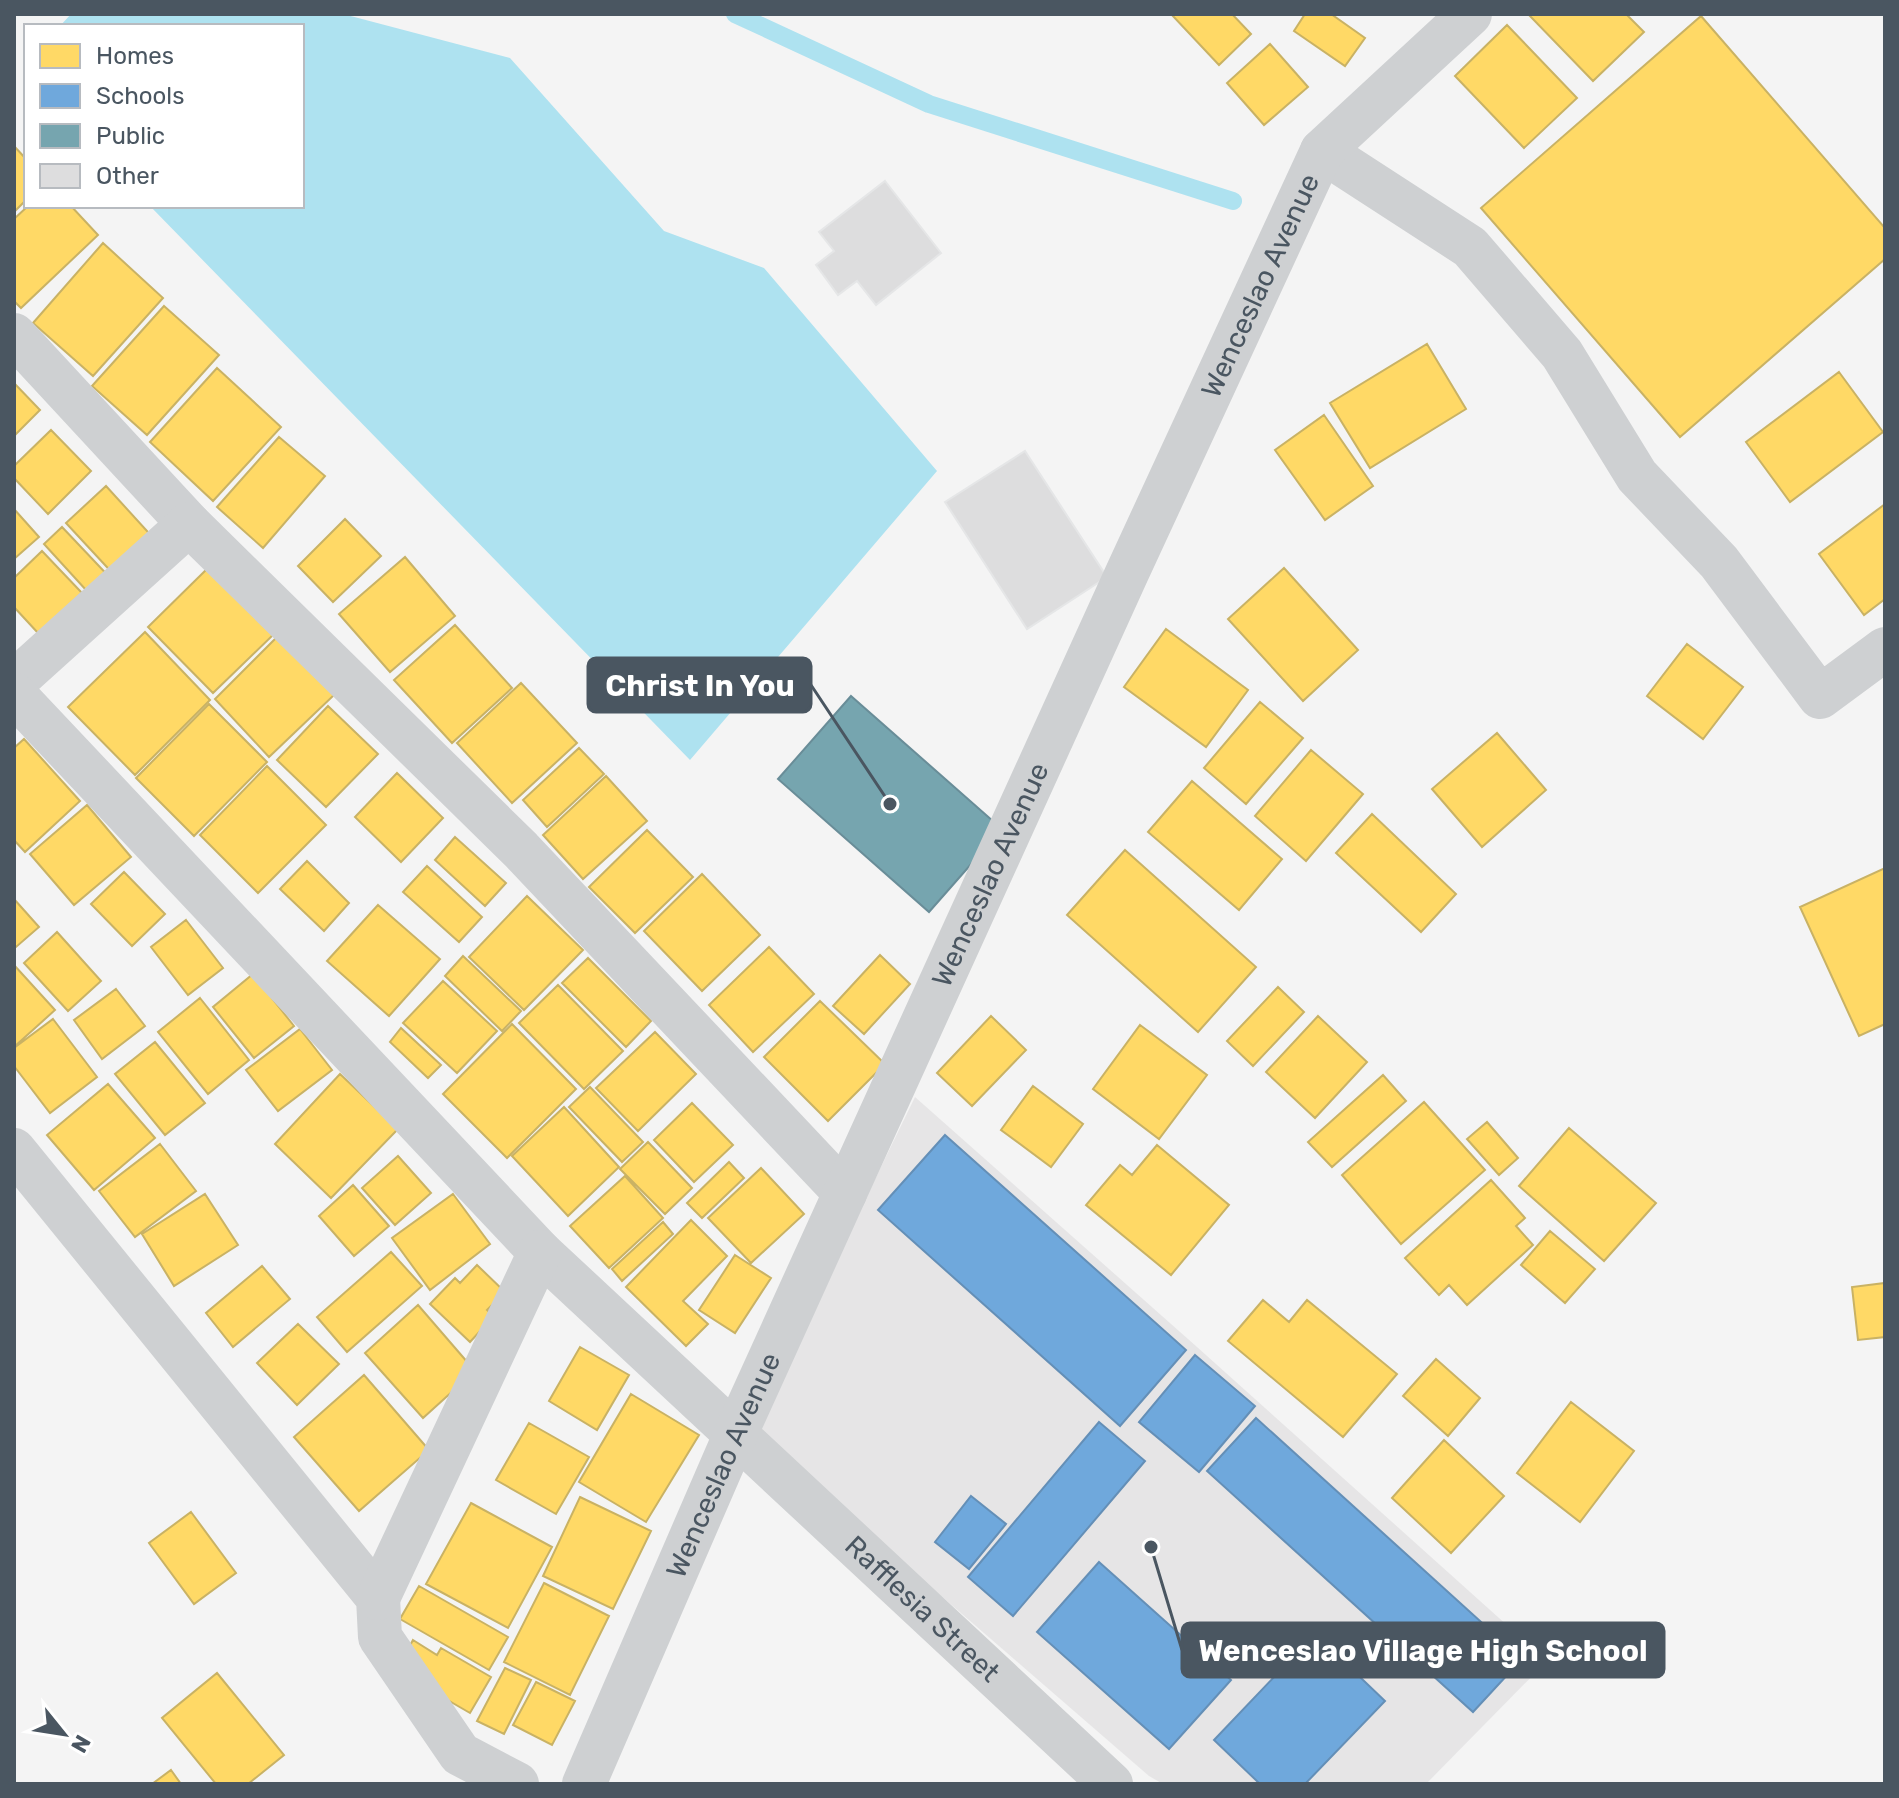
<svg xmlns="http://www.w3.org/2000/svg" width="1899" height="1798" font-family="Rubik,sans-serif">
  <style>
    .education { fill: #e6e5e6 }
    .water { fill: #aee2f0 }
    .homes { fill: #ffd966; stroke: #c9b264; stroke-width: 2 }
    .schools { fill: #6fa8dc; stroke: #648fb7; stroke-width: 2 }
    .public { fill: #76a5af; stroke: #698d98; stroke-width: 2 }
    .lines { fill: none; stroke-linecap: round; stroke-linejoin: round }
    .stream { stroke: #aee2f0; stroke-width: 18 }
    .building { fill: #ddddde; stroke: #e5e6e7; stroke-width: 2 }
    .minor { stroke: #ced0d2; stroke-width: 44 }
    .labels { text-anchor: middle; stroke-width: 8; stroke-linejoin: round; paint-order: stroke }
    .street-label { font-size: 28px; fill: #4a5661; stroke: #fff }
    .leader { fill: none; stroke: #4a5661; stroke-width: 3 }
    .callout-dot { fill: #4a5661; stroke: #fff; stroke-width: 3 }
    .callout { fill: #4a5661; stroke: #4a5661; stroke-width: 3 }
    .callout-label { font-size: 30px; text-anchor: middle; font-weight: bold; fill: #fff }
  </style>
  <rect width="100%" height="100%" fill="#f4f4f4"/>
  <path class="education" d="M915,1097L1197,1347L1547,1661L1426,1784H1163L1149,1776L752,1432Z"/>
  <path class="water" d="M71,14H343L510,58L664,231L764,268L937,471L690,760L150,206H302V26H60Z"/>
  <path class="homes" d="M1171,14H1232L1251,34L1219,65Z
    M1305,14H1331L1365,38L1345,66L1294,31Z
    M1528,14H1626L1644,32L1593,81Z
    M1701,16L1885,228V259L1680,437L1481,208Z
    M1507,25L1577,98L1524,148L1455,76Z
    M1270,44L1308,87L1264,125L1227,83Z
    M14,146L26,159V200L14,212Z
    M28,206H71L98,235L21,308L14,301V219Z
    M103,243L163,298L93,376L33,323Z
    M164,306L219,355L147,435L92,386Z
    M1427,344L1466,409L1370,468L1330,403Z
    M217,368L281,427L213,501L150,442Z
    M1839,372L1883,432L1790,502L1746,442Z
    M14,383L40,410L14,436Z
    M1324,415L1373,486L1325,520L1275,450Z
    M51,430L91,471L48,514L14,478V466Z
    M279,437L325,476L263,548L217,507Z
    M106,486L157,542L118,579L66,523Z
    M1885,504V599L1864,615L1819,554Z
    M14,509L39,537L14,559Z
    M345,519L381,556L333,602L298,566Z
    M62,527L116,584L97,602L44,544Z
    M42,551L82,593L38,633L14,607V578Z
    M405,557L455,616L390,672L339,614Z
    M209,567L274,634L213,693L148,627Z
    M1284,568L1358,650L1303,701L1228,619Z
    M455,625L512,688L452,743L394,680Z
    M1166,629L1248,690L1206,747L1124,687Z
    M145,632L210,700L135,775L68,707Z
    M278,636L334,695L269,757L215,699Z
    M1687,644L1743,687L1703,739L1647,696Z
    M521,683L577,743L512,803L457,743Z
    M1260,702L1303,738L1246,804L1204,768Z
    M209,704L267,762L194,836L136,778Z
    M328,706L378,754L326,807L277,760Z
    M1497,733L1546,790L1482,847L1432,789Z
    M24,739L80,801L25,852L14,840V748Z
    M579,748L604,774L547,827L523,800Z
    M1311,750L1363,794L1306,861L1255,816Z
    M267,766L326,825L258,893L200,835Z
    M397,773L443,818L401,862L355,817Z
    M606,776L647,821L583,879L543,835Z
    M1192,781L1282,859L1239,910L1148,832Z
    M87,805L131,857L74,905L30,854Z
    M1372,814L1456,894L1421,932L1336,853Z
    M647,830L693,877L635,933L589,887Z
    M455,837L506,883L485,906L435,860Z
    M1125,850L1256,967L1198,1032L1067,915Z
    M307,861L349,903L324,931L280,889Z
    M427,866L482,917L459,942L403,892Z
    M1885,868V1024L1859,1036L1800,907Z
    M124,872L165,914L132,946L91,904Z
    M702,874L760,935L702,991L644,931Z
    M527,896L583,950L524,1010L469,957Z
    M14,899L39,927L16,947L14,945Z
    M378,905L440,959L389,1016L327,961Z
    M186,920L223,968L188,995L151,947Z
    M57,932L101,981L68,1011L24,963Z
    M769,947L814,994L753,1052L709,1005Z
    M880,955L910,984L864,1034L833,1006Z
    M463,956L521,1011L502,1031L445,976Z
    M588,958L651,1021L626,1047L562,983Z
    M14,965L55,1010L14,1047Z
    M253,974L294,1026L254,1058L213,1007Z
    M443,981L497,1031L457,1073L403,1023Z
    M558,985L623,1051L584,1089L519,1023Z
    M1278,987L1304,1012L1253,1066L1227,1041Z
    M116,989L145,1026L102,1059L74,1020Z
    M200,998L249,1060L208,1094L158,1032Z
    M820,1001L885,1064L828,1121L764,1057Z
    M991,1016L1026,1050L972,1106L937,1073Z
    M1318,1016L1367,1062L1315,1118L1266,1072Z
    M53,1019L97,1077L50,1113L14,1066V1048Z
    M512,1024L576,1089L507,1158L443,1094Z
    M1140,1025L1207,1075L1159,1139L1093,1089Z
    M401,1028L441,1065L428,1078L390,1042Z
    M300,1029L332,1070L278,1111L246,1070Z
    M655,1032L696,1074L638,1131L596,1088Z
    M155,1042L205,1103L165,1135L115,1074Z
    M340,1074L398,1129L331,1198L275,1144Z
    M1383,1075L1406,1101L1332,1167L1308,1142Z
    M108,1084L155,1138L94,1190L47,1135Z
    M1033,1086L1083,1124L1051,1167L1001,1130Z
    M590,1087L643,1142L622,1162L569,1107Z
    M1424,1102L1485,1170L1401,1244L1342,1175Z
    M692,1103L733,1145L694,1182L654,1140Z
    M564,1107L619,1167L568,1216L512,1156Z
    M1487,1122L1518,1158L1499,1175L1467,1139Z
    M1569,1128L1656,1203L1604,1261L1519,1186Z
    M648,1142L692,1188L665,1214L620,1169Z
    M160,1144L196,1191L135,1237L99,1191Z
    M1157,1145L1229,1205L1171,1275L1086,1205L1120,1165L1132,1175Z
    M398,1156L431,1193L395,1225L362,1188Z
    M729,1162L744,1178L702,1218L687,1203Z
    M761,1168L804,1214L751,1263L708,1218Z
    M625,1176L663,1218L609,1268L570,1226Z
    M1491,1180L1525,1218L1516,1226L1533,1245L1467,1305L1449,1285L1439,1295L1405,1258Z
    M353,1185L389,1226L354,1256L319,1216Z
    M205,1194L238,1245L174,1286L142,1234Z
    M453,1194L490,1244L430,1290L392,1238Z
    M691,1220L727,1256L683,1301L708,1324L686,1346L626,1287Z
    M663,1222L673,1234L622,1281L612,1269Z
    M1550,1231L1595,1269L1565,1303L1521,1265Z
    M391,1252L422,1286L347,1352L317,1317Z
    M735,1255L771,1278L735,1333L699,1310Z
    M477,1265L505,1292L487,1310L494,1316L470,1342L430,1304L455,1278L460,1283Z
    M262,1266L290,1299L233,1347L206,1313Z
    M1885,1283V1337L1858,1340L1852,1287Z
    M1263,1300L1289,1322L1307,1300L1397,1374L1343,1437L1228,1341Z
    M418,1305L475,1371L423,1418L365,1353Z
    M298,1324L339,1364L297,1405L257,1363Z
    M580,1347L629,1375L597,1430L549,1401Z
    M1436,1359L1480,1398L1448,1436L1403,1396Z
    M364,1375L429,1450L359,1511L294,1437Z
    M631,1394L699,1435L646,1522L579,1482Z
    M1571,1402L1634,1451L1580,1522L1517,1473Z
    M529,1423L589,1457L556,1514L496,1480Z
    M1444,1440L1504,1496L1451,1553L1392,1498Z
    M580,1497L651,1531L613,1609L543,1576Z
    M471,1503L552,1547L508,1628L426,1584Z
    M191,1512L236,1573L194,1604L149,1543Z
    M544,1583L609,1616L570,1695L504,1662Z
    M419,1586L508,1637L489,1670L400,1619Z
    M413,1640L437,1655L441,1648L491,1677L470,1713L420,1684L401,1662Z
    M505,1668L531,1680L504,1734L477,1721Z
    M217,1673L284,1755L248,1784H216L162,1718Z
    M536,1682L575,1701L552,1745L513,1725Z
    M171,1770L181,1784H152Z"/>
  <path class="schools" d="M945,1135L1186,1350L1120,1426L878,1210Z
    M1195,1355L1255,1406L1199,1472L1139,1422Z
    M1256,1418L1522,1659L1473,1712L1207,1471Z
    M1099,1422L1145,1461L1013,1616L968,1577Z
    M971,1496L1006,1524L969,1569L935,1542Z
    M1099,1562L1231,1680L1169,1749L1037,1632Z
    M1315,1634L1385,1701L1305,1784H1260L1214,1740Z"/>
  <path class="public" d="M851,696L1002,829L929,912L778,779Z"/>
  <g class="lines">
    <path class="stream" d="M735,14L929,104L1233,201"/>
  </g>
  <path class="building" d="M885,181L941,253L876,305L857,281L838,295L816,265L834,251L819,232Z
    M1025,451L1107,577L1027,629L945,502Z"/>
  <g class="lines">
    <g class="minor">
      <path d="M1322,151L1470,247L1562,354L1637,476L1719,562L1820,697L1885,649"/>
      <path d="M14,335L189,524L521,850L845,1193"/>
      <path d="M14,682L189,524"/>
      <path id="s1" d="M14,694L540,1252L1111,1784"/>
      <path d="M14,1150L378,1598L380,1637L460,1754L517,1784"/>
      <path d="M378,1598L540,1252"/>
      <path id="s2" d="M584,1784L736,1433L845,1193L1127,573L1322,151L1470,14"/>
    </g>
  </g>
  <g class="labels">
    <g class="street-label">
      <text dy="10" stroke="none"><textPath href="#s2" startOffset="1644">Wenceslao Avenue</textPath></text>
      <text dy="10" stroke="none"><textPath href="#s2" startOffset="996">Wenceslao Avenue</textPath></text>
      <text dy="10" stroke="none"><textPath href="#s2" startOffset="348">Wenceslao Avenue</textPath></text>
      <text dy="10" stroke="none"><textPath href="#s1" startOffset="1290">Rafflesia Street</textPath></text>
    </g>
  </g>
  <path class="leader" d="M890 804L811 685M1151 1547L1182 1650"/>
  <g class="callout-dot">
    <circle cx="890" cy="804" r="8"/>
    <circle cx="1151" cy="1547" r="8"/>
  </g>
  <g class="callout">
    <rect x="588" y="658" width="223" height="54" rx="8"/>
    <rect x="1182" y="1623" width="482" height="54" rx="8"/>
  </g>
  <g class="callout-label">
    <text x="700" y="696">Christ In You</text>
    <text x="1423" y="1661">Wenceslao Village High School</text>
  </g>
  <rect width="1899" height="1798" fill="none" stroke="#4a5661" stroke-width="32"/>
  <rect x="24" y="24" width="280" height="184" fill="#ffffff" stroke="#b7bbc0" stroke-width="2"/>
  <rect x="40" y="44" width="40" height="24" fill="#ffd966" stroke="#b7bbc0" stroke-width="2"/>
  <text x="96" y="64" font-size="24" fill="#4a5661">Homes</text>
  <rect x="40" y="84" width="40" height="24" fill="#6fa8dc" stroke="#b7bbc0" stroke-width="2"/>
  <text x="96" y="104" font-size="24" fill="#4a5661">Schools</text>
  <rect x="40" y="124" width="40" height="24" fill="#76a5af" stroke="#b7bbc0" stroke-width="2"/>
  <text x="96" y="144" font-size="24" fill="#4a5661">Public</text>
  <rect x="40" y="164" width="40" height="24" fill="#ddddde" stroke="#b7bbc0" stroke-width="2"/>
  <text x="96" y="184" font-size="24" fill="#4a5661">Other</text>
  <g transform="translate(64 1734) rotate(120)" stroke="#ffffff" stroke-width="6" paint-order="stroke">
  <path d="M0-6L14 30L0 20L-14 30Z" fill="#4a5661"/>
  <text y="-12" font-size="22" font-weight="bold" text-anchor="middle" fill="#4a5661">N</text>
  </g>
</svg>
